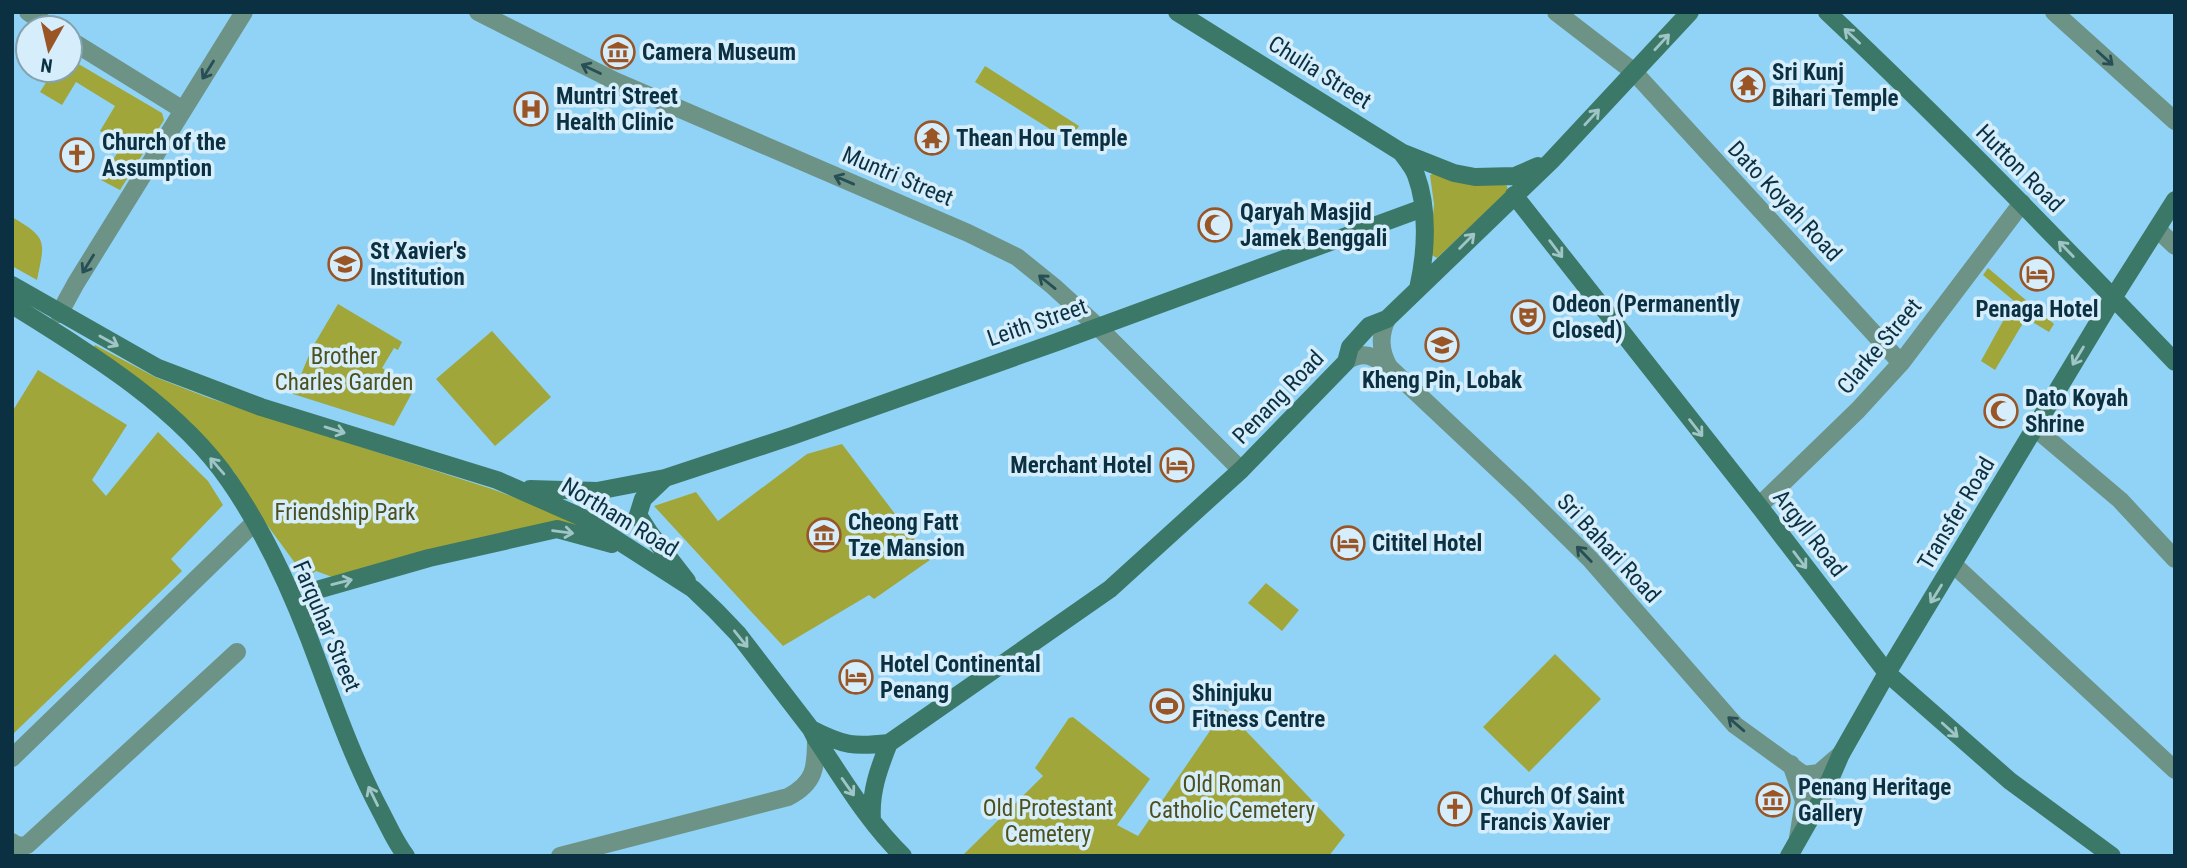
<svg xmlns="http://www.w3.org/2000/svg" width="2187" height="868" font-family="'Roboto Condensed',sans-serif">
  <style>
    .green { fill: #a0a639 }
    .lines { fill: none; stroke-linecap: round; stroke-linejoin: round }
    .street { stroke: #6d9386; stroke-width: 18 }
    .secondary { stroke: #3b7867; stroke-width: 18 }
    .oneway { stroke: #a0c5c7 }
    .oneway2 { stroke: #284e56 }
    .labels { text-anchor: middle; stroke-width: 7; stroke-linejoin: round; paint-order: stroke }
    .poi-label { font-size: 23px; font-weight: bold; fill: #0a3042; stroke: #d6eefb; text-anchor: start }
    .street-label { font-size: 23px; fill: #0a3042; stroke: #d6eefb }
    .park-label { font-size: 23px; fill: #4d501d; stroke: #d6eefb }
  </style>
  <rect width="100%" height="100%" fill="#91d3f6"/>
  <path class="green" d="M70,59L162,113L164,120L120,190L101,180L122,145L100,131L115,106L76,82L62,105L40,92L54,70H70Z
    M985,66L1079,126L1069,141L975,82Z
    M1436,173L1502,183L1507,186L1508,191L1437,258L1430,254L1434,204L1430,175Z
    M12,217C48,238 45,241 37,280L12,266Z
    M1988,268L2054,324L2049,332L2026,318L1995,370L1981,361L2014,301L1983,275Z
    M338,304L402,342L398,350L394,348L382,368L385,370L383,374L413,391L394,426L293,394L312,348Z
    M492,331L551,397L495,446L436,379Z
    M95,345L155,377L209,398L492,489L584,524L343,581L316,571L306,578L262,518L234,472L189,421L92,350Z
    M38,370L127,425L92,480L106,496L158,432L208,481L223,505L171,559L182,571L12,735V412Z
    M842,444L930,560L874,599L869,595L783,646L654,506L696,492L718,521L807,454Z
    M1266,583L1299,610L1282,631L1248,603Z
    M1555,654L1601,699L1529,772L1483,727Z
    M1225,709L1345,835L1329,856H962L1043,776L1035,768L1069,718L1073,717L1150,779L1117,825L1138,836Z"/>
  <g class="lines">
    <path class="street" d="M28,12L52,28
      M478,12L615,81L968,233L1017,257L1053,286L1098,327L1241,470
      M1556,12L1634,72L1901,363
      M2054,12L2175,121
      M70,40L183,110
      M2157,229L2175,246
      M59,314L76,283L244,12
      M1387,319C1379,336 1380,351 1389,367
      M1348,360C1365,350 1374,357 1389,367L1523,493L1590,559L1735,725L1804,775L1819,773L1841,754
      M2035,428L2120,500L2175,559
      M1759,506L1858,410L1901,363L2022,203
      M1954,565L2175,770
      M12,758L255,522
      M1791,764L1804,801L1798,838
      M12,842L17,846L27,845L237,652
      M560,856L788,797C815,783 816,768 816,739"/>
    <path class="secondary" d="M1177,12L1401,152L1454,173L1475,177L1515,176L1538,166
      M1827,12C1947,125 2061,243 2175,362
      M1401,152C1406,159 1413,167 1416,175C1429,210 1426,254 1418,289
      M1514,195L1759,506L1887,673L2010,781L2112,856
      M12,285L158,368L261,407L497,480L581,517L693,589L716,611L738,634L811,729L816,739C843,779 868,822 903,856
      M12,305C88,352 179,407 230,482C261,527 289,586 309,638C331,696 351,755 380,810C388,825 395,842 406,856
      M665,478L643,499L638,515L649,532L687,581
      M530,489L597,491L665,478L792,436L1057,342L1423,208
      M305,628L309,600L317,590L429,558L557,529L612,544
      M811,729C844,746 854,747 889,743L1110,589L1241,470L1346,362L1350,347L1369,326L1387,319L1551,161L1690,12
      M872,820C870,792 879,768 889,743
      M1789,856L1822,798L1841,754L1887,673L2113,298L2175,200"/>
  </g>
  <defs><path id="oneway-shaft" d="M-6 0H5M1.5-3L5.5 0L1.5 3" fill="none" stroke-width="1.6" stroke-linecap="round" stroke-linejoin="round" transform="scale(1.75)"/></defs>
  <g class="oneway">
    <use href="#oneway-shaft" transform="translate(1852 36) rotate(-137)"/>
    <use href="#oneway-shaft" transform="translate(1662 42) rotate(-47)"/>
    <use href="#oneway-shaft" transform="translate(1592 117) rotate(-47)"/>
    <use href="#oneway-shaft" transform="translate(1467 241) rotate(-45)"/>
    <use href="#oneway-shaft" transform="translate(1556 249) rotate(53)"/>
    <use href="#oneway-shaft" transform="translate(2066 249) rotate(-134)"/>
    <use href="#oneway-shaft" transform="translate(109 341) rotate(29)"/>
    <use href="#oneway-shaft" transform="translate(2078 356) rotate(121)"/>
    <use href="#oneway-shaft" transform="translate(1696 428) rotate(52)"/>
    <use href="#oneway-shaft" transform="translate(335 430) rotate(17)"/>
    <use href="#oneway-shaft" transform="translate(217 466) rotate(-131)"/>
    <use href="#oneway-shaft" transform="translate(563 532) rotate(7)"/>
    <use href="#oneway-shaft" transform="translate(1800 560) rotate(53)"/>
    <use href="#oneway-shaft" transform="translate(342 582) rotate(-14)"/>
    <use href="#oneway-shaft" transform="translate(1936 594) rotate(122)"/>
    <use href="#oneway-shaft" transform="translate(741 639) rotate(51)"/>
    <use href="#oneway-shaft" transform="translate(1950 730) rotate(42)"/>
    <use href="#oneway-shaft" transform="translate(848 787) rotate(55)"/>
    <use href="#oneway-shaft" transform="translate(373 796) rotate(-116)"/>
  </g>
  <g class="oneway2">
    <use href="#oneway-shaft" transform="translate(2105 58) rotate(42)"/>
    <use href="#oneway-shaft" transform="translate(591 69) rotate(-154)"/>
    <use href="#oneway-shaft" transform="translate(208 70) rotate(122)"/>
    <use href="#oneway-shaft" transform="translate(844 180) rotate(-157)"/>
    <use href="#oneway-shaft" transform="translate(88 264) rotate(122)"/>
    <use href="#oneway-shaft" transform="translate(1047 282) rotate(-141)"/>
    <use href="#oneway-shaft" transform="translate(1584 554) rotate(-134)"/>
    <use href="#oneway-shaft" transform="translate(1736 724) rotate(-139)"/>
  </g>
  <defs>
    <symbol id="museum-ring" viewBox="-11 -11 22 22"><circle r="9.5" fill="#d6eefb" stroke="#995526" stroke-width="1.5"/><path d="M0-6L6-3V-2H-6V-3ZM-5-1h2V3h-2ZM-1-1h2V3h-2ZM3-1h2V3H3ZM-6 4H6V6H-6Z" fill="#995526"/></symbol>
    <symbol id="temple-ring" viewBox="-11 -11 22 22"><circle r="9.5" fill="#d6eefb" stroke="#995526" stroke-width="1.5"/><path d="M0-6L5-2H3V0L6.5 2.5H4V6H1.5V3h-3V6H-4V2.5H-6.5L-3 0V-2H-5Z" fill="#995526"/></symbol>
    <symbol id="hospital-ring" viewBox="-11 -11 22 22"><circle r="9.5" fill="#d6eefb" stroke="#995526" stroke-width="1.5"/><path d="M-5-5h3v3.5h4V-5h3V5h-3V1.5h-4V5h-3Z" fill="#995526"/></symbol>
    <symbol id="church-ring" viewBox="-11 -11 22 22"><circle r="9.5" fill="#d6eefb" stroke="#995526" stroke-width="1.5"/><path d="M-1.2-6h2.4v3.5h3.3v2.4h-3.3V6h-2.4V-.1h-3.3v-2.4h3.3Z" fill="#995526"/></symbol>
    <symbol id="mosque-ring" viewBox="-11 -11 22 22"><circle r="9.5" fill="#d6eefb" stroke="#995526" stroke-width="1.5"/><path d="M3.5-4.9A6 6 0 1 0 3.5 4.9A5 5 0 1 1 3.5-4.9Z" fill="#995526"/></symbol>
    <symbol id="school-ring" viewBox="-11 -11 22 22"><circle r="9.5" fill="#d6eefb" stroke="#995526" stroke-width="1.5"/><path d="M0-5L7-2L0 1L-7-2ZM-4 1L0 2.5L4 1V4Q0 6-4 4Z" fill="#995526"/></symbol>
    <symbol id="hotel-ring" viewBox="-11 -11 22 22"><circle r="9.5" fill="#d6eefb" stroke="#995526" stroke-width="1.5"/><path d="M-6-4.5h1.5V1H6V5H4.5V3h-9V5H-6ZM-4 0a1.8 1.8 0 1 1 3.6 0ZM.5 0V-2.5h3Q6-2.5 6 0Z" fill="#995526"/></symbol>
    <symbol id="theatre-ring" viewBox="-11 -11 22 22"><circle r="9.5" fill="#d6eefb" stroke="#995526" stroke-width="1.5"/><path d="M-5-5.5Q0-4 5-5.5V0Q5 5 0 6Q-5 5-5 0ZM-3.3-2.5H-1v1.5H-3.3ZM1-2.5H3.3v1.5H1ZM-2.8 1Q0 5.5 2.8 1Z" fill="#995526"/></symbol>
    <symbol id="stadium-ring" viewBox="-11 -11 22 22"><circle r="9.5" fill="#d6eefb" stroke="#995526" stroke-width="1.5"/><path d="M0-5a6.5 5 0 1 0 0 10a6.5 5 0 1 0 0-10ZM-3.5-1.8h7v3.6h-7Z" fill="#995526"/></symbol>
  </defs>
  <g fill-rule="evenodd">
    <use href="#museum-ring" x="599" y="33" width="38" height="38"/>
    <use href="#temple-ring" x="1729" y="66" width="38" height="38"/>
    <use href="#hospital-ring" x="512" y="90" width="38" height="38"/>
    <use href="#temple-ring" x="913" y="119" width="38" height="38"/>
    <use href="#church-ring" x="58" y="136" width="38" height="38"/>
    <use href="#mosque-ring" x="1196" y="206" width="38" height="38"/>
    <use href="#school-ring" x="326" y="245" width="38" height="38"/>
    <use href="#hotel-ring" x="2018" y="255" width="38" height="38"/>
    <use href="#theatre-ring" x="1509" y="298" width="38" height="38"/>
    <use href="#school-ring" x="1423" y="326" width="38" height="38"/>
    <use href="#mosque-ring" x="1982" y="392" width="38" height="38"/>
    <use href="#hotel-ring" x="1158" y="446" width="38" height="38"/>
    <use href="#museum-ring" x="805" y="516" width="38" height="38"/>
    <use href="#hotel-ring" x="1329" y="524" width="38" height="38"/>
    <use href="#hotel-ring" x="837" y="658" width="38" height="38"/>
    <use href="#stadium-ring" x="1148" y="687" width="38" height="38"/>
    <use href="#museum-ring" x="1754" y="781" width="38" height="38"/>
    <use href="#church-ring" x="1436" y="790" width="38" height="38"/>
  </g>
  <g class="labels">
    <g class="poi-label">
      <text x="642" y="60">Camera Museum</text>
      <text x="1772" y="80">Sri Kunj<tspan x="1772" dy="26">Bihari Temple</tspan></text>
      <text x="556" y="104">Muntri Street<tspan x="556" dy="26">Health Clinic</tspan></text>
      <text x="956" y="146">Thean Hou Temple</text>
      <text x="102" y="150">Church of the<tspan x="102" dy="26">Assumption</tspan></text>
      <text x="1240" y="220">Qaryah Masjid<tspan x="1240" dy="26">Jamek Benggali</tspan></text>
      <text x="370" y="259">St Xavier's<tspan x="370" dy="26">Institution</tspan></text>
      <text x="1552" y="312">Odeon (Permanently<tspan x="1552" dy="26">Closed)</tspan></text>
      <text x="2037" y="317" text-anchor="middle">Penaga Hotel</text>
      <text x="1442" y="388" text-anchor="middle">Kheng Pin, Lobak</text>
      <text x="2025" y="406">Dato Koyah<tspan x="2025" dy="26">Shrine</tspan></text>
      <text x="1152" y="473" text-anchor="end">Merchant Hotel</text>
      <text x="848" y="530">Cheong Fatt<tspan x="848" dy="26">Tze Mansion</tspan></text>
      <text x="1372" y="551">Cititel Hotel</text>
      <text x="880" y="672">Hotel Continental<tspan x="880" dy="26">Penang</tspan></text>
      <text x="1192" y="701">Shinjuku<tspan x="1192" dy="26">Fitness Centre</tspan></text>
      <text x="1798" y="795">Penang Heritage<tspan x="1798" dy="26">Gallery</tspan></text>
      <text x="1480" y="804">Church Of Saint<tspan x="1480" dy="26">Francis Xavier</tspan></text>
    </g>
    <g class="street-label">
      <text transform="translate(1320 72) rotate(32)" y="8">Chulia Street</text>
      <text transform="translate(2020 168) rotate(45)" y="8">Hutton Road</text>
      <text transform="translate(898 176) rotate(23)" y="8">Muntri Street</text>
      <text transform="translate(1785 201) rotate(47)" y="8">Dato Koyah Road</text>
      <text transform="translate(1037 322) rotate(-19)" y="8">Leith Street</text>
      <text transform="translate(1879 346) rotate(-50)" y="8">Clarke Street</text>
      <text transform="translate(1278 397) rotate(-46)" y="8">Penang Road</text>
      <text transform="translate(1956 513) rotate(-59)" y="8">Transfer Road</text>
      <text transform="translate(620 517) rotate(31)" y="8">Northam Road</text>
      <text transform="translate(1810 533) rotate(52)" y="8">Argyll Road</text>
      <text transform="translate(1609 548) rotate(47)" y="8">Sri Bahari Road</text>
      <text transform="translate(327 626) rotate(67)" y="8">Farquhar Street</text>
    </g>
    <g class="park-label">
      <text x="344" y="364">Brother<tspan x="344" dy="26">Charles Garden</tspan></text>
      <text x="345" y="520">Friendship Park</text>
      <text x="1232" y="792">Old Roman<tspan x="1232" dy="26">Catholic Cemetery</tspan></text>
      <text x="1048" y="816">Old Protestant<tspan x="1048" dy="26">Cemetery</tspan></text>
    </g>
  </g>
  <rect width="2187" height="868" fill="none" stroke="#0a3042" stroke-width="28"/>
  <g transform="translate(49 49) rotate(188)"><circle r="33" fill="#d6eefb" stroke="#84a2b1" stroke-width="2"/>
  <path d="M0-5L12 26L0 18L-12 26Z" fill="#995526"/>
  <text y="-10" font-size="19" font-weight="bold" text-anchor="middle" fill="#0a3042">N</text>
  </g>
</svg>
